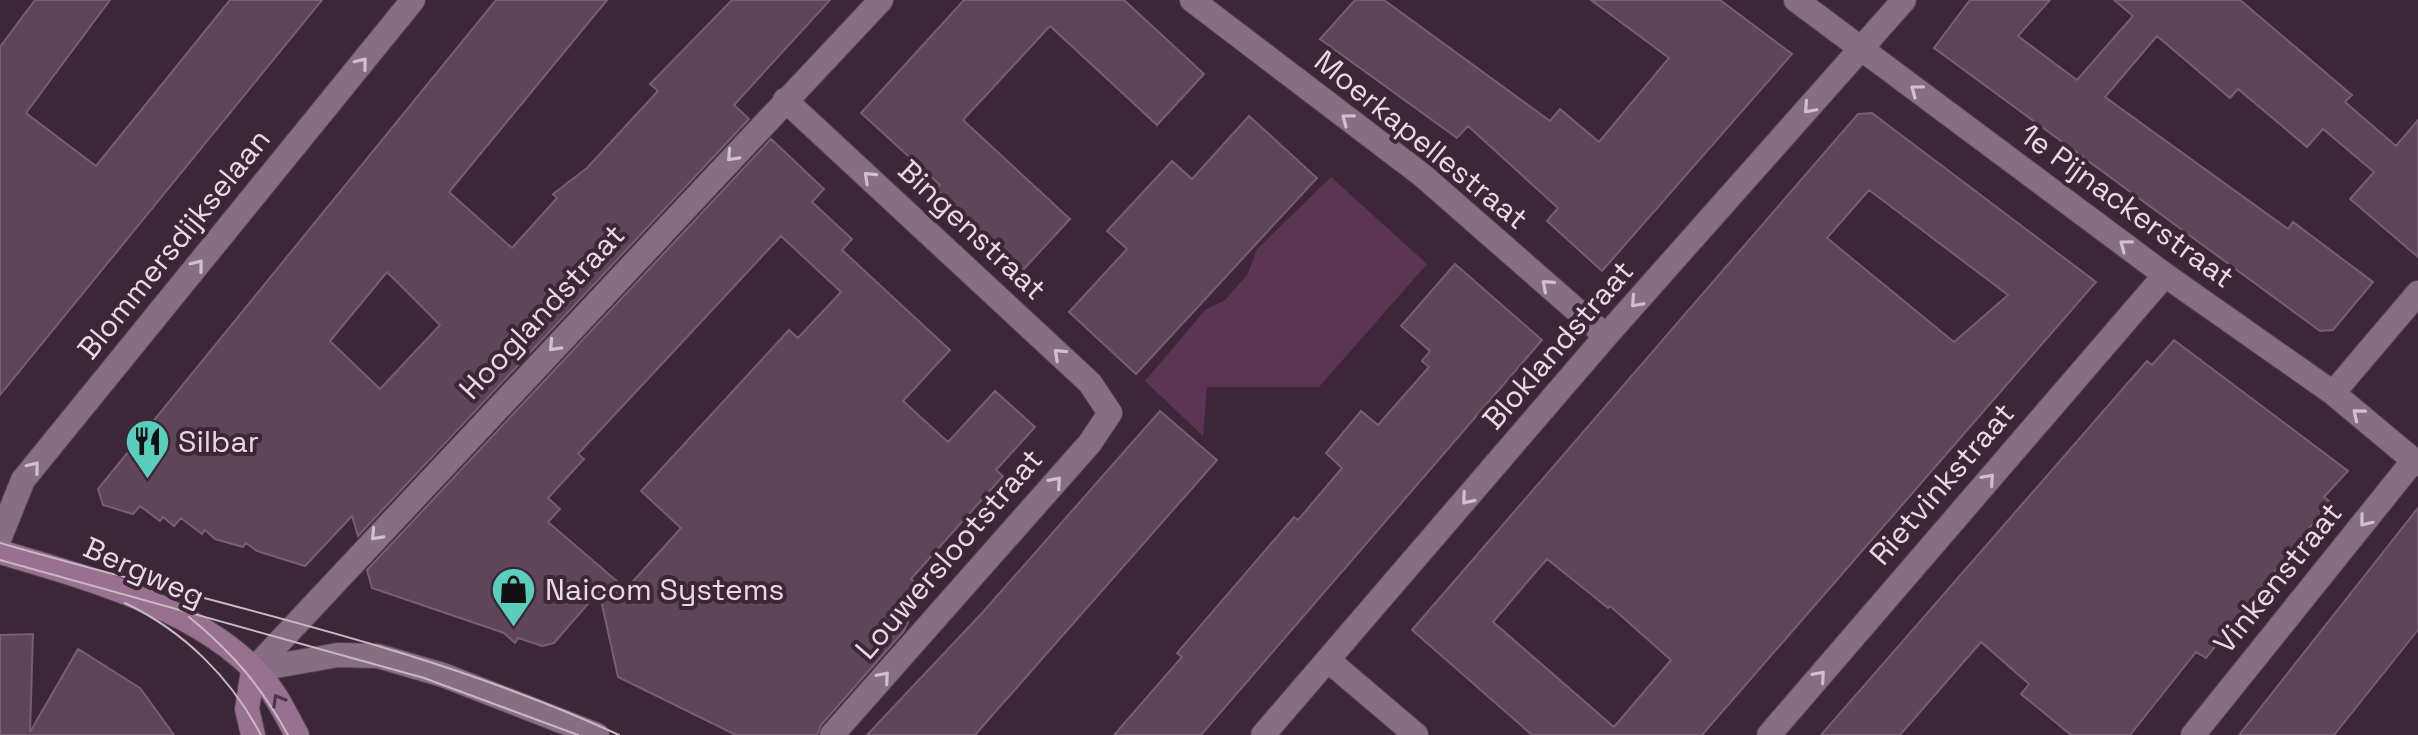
<svg xmlns="http://www.w3.org/2000/svg" width="2418" height="735" font-family="'Space Grotesk',sans-serif">
  <style>
    .green { fill: #5b3553 }
    .building { fill: #5e4658; stroke: #775e71; stroke-width: 2; fill-rule: evenodd }
    .lines { fill: none; stroke-linecap: round; stroke-linejoin: round }
    .street-casing { stroke: #554351; stroke-width: 26 }
    .secondary-casing { stroke: #554351; stroke-width: 26 }
    .street { stroke: #886e82; stroke-width: 24 }
    .secondary { stroke: #997190; stroke-width: 24 }
    .tram { stroke: #c8b8c4; stroke-width: 2 }
    .oneway { stroke: #d0bfcc }
    .oneway2 { stroke: #4f3549 }
    .labels { text-anchor: middle; stroke-width: 8; stroke-linejoin: round; paint-order: stroke }
    .street-label { font-size: 30px; fill: #e8dae4; stroke: #3c2637 }
    .poi-label { font-size: 30px; fill: #e8dae4; stroke: #3c2637; text-anchor: start }
  </style>
  <rect width="100%" height="100%" fill="#3c2637"/>
  <path class="green" d="M1331,177L1427,264L1319,387H1207L1203,436L1145,381L1205,310L1225,300L1247,275L1257,249Z"/>
  <path class="building" d="M35,0H110L26,113L96,166L230,0H322L0,395V47Z
    M496,0H607L449,192L512,248L557,198L553,194L587,168L658,91L650,84L732,0H830L734,105L749,119L358,536L352,516L305,566L257,551L246,543L243,547L215,539L205,530L202,534L181,518L174,526L163,517L160,521L140,506L133,514L103,505L98,489ZM387,272L440,325L380,389L330,341Z
    M964,0H1124L1204,74L1157,125L1050,26L963,120L1070,219L1023,270L936,189L940,185L861,113Z
    M1355,0H1384L1550,121L1560,109L1599,142L1669,58L1591,0H1720L1792,54L1602,271L1547,221L1558,208L1468,126L1457,138L1320,39Z
    M1970,0H2050L2018,36L2077,80L2133,16L2114,0H2240L2352,95L2345,102L2396,146L2418,120V257L2350,199L2374,172L2323,129L2307,147L2238,89L2230,98L2157,36L2105,97L2288,229L2293,222L2373,282L2333,330L2320,331L1934,48Z
    M1872,113L2096,282L1702,735H1532L1412,630L1858,114ZM1869,190L2008,295L1954,342L1827,238ZM1547,559L1608,608L1610,606L1671,660L1614,727L1493,622Z
    M1249,116L1317,178L1136,374L1069,312L1127,249L1107,231L1172,161L1192,179Z
    M771,139L824,189L812,202L852,239L842,250L950,350L903,401L948,442L995,391L1035,427L996,470L1003,476L911,579L923,589L904,631L821,725L817,735H736L618,677L599,591L554,643L542,646L518,638L515,643L504,633L372,588L367,570ZM781,236L841,292L798,338L789,330L641,491L681,528L626,589L548,522L560,509L548,498L584,459L578,454Z
    M1455,264L1542,340L1201,735H1114L1182,657L1177,653L1294,517L1298,520L1342,468L1326,453L1361,411L1378,425L1429,367L1422,361L1430,351L1401,326Z
    M2174,340L2348,471L2324,497L2330,502L2206,658L2196,652L2130,735H2071L2021,694L2029,684L1981,642L1900,735H1821L2147,361L2152,365Z
    M1160,411L1217,460L975,735H867L982,613Z
    M2418,508V630L2334,735H2239Z
    M33,634L30,732L78,649L140,688L174,735H0V635Z"/>
  <g class="lines">
    <defs>
      <path id="street" d="M1192,0L1422,175L1606,336
        M1796,0L2165,275L2333,393L2418,464
        M785,100L1090,383L1110,413L1090,443L832,735
        M2333,393L2418,293
        M0,537L23,480L413,0
        M1329,661L1416,735
        M253,670L881,0
        M253,670L338,655L378,656L443,675L597,735
        M1263,735L1606,336L1904,0
        M1769,735L2165,275
        M2193,735L2414,460"/>
      <path id="secondary" d="M0,552C85,577 202,609 262,678C277,695 286,715 297,735
        M253,670L247,709L253,735"/>
    </defs>
    <use href="#street" class="street-casing"/>
    <use href="#secondary" class="secondary-casing"/>
    <use href="#street" class="street"/>
    <use href="#secondary" class="secondary"/>
    <path class="tram" d="M0,543C207,603 423,644 619,735
      M0,560L424,678L578,735
      M125,603C184,631 231,678 261,735
      M189,617C231,651 262,687 288,735"/>
  </g>
  <defs><path id="oneway-chevron" d="M-2-3.5L2.5 0L-2 3.5" fill="none" stroke-width="1.6" stroke-linecap="round" stroke-linejoin="round" transform="scale(2)"/></defs>
  <g class="oneway">
    <use href="#oneway-chevron" transform="translate(362 63) rotate(-51)"/>
    <use href="#oneway-chevron" transform="translate(1916 90) rotate(-143)"/>
    <use href="#oneway-chevron" transform="translate(1809 108) rotate(132)"/>
    <use href="#oneway-chevron" transform="translate(1347 119) rotate(-143)"/>
    <use href="#oneway-chevron" transform="translate(732 156) rotate(133)"/>
    <use href="#oneway-chevron" transform="translate(869 177) rotate(-137)"/>
    <use href="#oneway-chevron" transform="translate(2125 245) rotate(-143)"/>
    <use href="#oneway-chevron" transform="translate(198 265) rotate(-51)"/>
    <use href="#oneway-chevron" transform="translate(1547 285) rotate(-139)"/>
    <use href="#oneway-chevron" transform="translate(1636 302) rotate(132)"/>
    <use href="#oneway-chevron" transform="translate(554 346) rotate(133)"/>
    <use href="#oneway-chevron" transform="translate(1059 354) rotate(-137)"/>
    <use href="#oneway-chevron" transform="translate(2358 414) rotate(-140)"/>
    <use href="#oneway-chevron" transform="translate(34 467) rotate(-51)"/>
    <use href="#oneway-chevron" transform="translate(1989 479) rotate(-49)"/>
    <use href="#oneway-chevron" transform="translate(1056 482) rotate(-49)"/>
    <use href="#oneway-chevron" transform="translate(1467 499) rotate(130)"/>
    <use href="#oneway-chevron" transform="translate(2365 521) rotate(129)"/>
    <use href="#oneway-chevron" transform="translate(376 535) rotate(133)"/>
    <use href="#oneway-chevron" transform="translate(1820 676) rotate(-49)"/>
    <use href="#oneway-chevron" transform="translate(884 677) rotate(-49)"/>
  </g>
  <use class="oneway2" href="#oneway-chevron" transform="translate(278 700) rotate(-120)"/>
  <defs>
    <symbol id="restaurant-pin" viewBox="-11 -11 22 30"><path d="M0 17L-7.5 6A9.5 9.5 0 1 1 7.5 6Z" fill="#5acebd" stroke="#3c2637"/><path d="M-5-6h1v4h1v-4h1v4h1v-4h1v5L-1.5 .5V6h-2V.5L-5-1ZM5-6V6H3V1.5H1.5Q1.5-4 5-6Z" fill="#111"/></symbol>
    <symbol id="shop-pin" viewBox="-11 -11 22 30"><path d="M0 17L-7.5 6A9.5 9.5 0 1 1 7.5 6Z" fill="#5acebd" stroke="#3c2637"/><path d="M-5-2.5h2.3a2.7 3.5 0 0 1 5.4 0H5L5.5 6h-11ZM-1.5-2.5h3a1.5 2.3 0 0 0-3 0Z" fill="#111"/></symbol>
  </defs>
  <g fill-rule="evenodd">
    <use href="#restaurant-pin" x="122" y="416" width="51" height="69"/>
    <use href="#shop-pin" x="488" y="564" width="51" height="69"/>
  </g>
  <g class="labels">
    <g class="street-label">
      <text transform="translate(1421 140) rotate(39)" y="10">Moerkapellestraat</text>
      <text transform="translate(2127 206) rotate(36)" y="10">1e Pijnackerstraat</text>
      <text transform="translate(972 230) rotate(43)" y="10">Bingenstraat</text>
      <text transform="translate(174 244) rotate(-51)" y="10">Blommersdijkselaan</text>
      <text transform="translate(542 312) rotate(-47)" y="10">Hooglandstraat</text>
      <text transform="translate(1558 345) rotate(-49)" y="10">Bloklandstraat</text>
      <text transform="translate(1942 484) rotate(-49)" y="10">Rietvinkstraat</text>
      <text transform="translate(949 554) rotate(-49)" y="10">Louwerslootstraat</text>
      <text transform="translate(144 572) rotate(24)" y="10">Bergweg</text>
      <text transform="translate(2278 578) rotate(-51)" y="10">Vinkenstraat</text>
    </g>
    <g class="poi-label">
      <text x="178" y="452">Silbar</text>
      <text x="545" y="600">Naicom Systems</text>
    </g>
  </g>
</svg>
